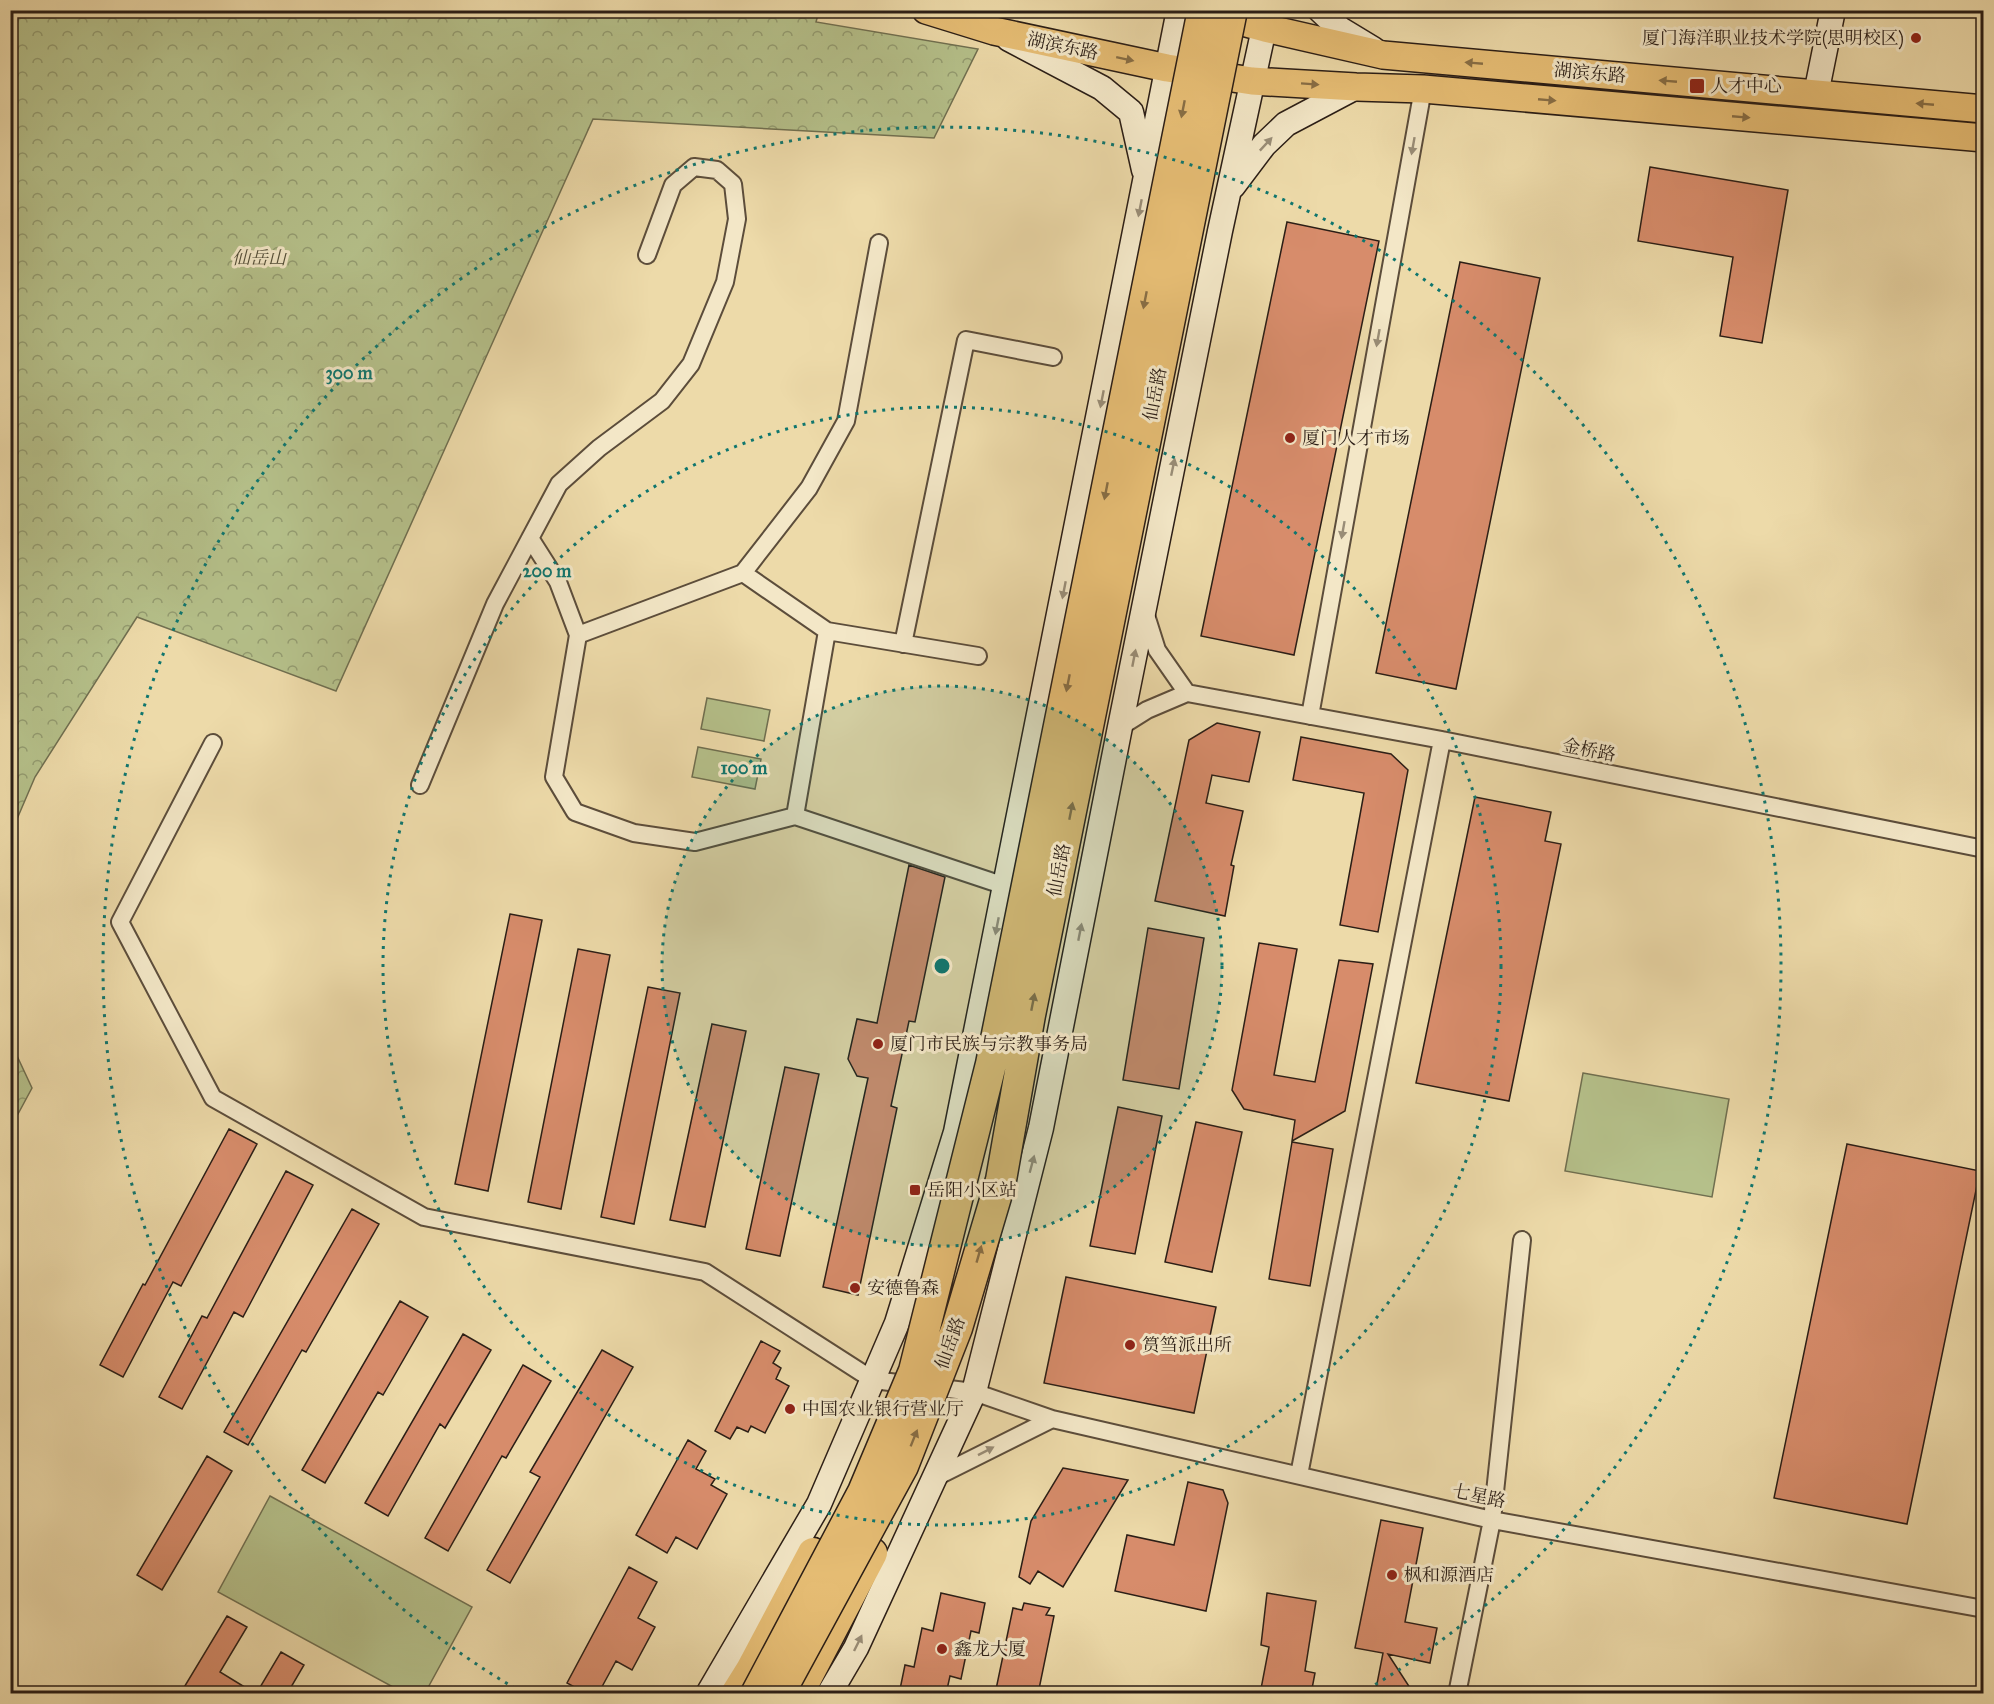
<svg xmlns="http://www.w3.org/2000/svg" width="1994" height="1704" font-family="'IM FELL Great Primer','Noto Serif SC',serif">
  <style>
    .forest { fill: url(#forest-crowns); stroke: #706f50; stroke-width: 1.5 }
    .park { fill: #b5c08a; stroke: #706f50; stroke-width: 1.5 }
    .building { fill: #d78c6b; stroke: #2b1e16; stroke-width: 1.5 }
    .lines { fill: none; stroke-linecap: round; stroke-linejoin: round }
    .street-casing { stroke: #5c4d3b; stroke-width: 20 }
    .secondary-casing { stroke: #2b1e16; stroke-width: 27 }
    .primary-casing { stroke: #2b1e16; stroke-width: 30 }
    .highway-casing { stroke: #2b1e16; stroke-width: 33 }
    .street { stroke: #f3e7c7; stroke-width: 16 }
    .secondary { stroke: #f3e7c7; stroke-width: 24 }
    .primary { stroke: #e6bd74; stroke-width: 27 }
    .highway { stroke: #e6bd74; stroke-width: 30 }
    .highway-bridge-casing { stroke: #2b1e16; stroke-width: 33; stroke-linecap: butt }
    .highway-bridge { stroke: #e6bd74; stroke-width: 30 }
    .oneway { fill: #886e45 }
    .oneway2 { fill: #998d77 }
    .ring { fill: none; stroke: #0f766e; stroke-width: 3; stroke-dasharray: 3 6 }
    .poi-dot { fill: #8f2418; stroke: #f3e7c7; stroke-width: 2 }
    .labels { text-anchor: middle; stroke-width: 6; stroke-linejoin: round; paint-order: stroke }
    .poi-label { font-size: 18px; fill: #2b1e16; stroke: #f3e7c7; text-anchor: start }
    .street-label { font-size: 18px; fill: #2b1e16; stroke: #f3e7c7 }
    .park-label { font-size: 18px; font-style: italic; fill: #544f39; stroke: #f3e7c7 }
    .centre { fill: #0f766e; stroke: #f3e7c7; stroke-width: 3 }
    .ring-label { font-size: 18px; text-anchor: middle; font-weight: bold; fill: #0f766e; stroke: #f3e7c7; stroke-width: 6; stroke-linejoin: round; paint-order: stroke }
  </style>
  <defs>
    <pattern id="forest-crowns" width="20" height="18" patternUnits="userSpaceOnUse" patternTransform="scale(1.5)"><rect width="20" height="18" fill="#b5c08a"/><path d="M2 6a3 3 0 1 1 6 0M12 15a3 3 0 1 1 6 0" fill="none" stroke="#939b70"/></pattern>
  </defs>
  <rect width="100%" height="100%" fill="#eddaa9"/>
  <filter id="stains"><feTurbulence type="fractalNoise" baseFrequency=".00333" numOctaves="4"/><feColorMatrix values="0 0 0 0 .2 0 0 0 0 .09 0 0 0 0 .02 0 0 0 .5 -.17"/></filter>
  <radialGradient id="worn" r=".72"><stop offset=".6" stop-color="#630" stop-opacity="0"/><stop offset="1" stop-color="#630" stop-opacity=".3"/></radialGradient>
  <path class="forest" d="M819,11L816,22L978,49L934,138L593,119L336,691L137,617L35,777L11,833V11Z
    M11,1043L32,1088L11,1127Z"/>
  <path class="park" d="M707,698L770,710L764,741L701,729Z
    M698,747L761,759L755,789L692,777Z
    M1583,1073L1729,1099L1712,1197L1565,1171Z
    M270,1496L472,1607L425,1693H404L218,1592Z"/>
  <path class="building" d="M1650,167L1788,190L1762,343L1720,336L1733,257L1638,241Z
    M1287,222L1379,241L1294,655L1201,636Z
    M1460,262L1540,278L1456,689L1376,673Z
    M1217,723L1260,732L1249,782L1212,775L1206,803L1243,811L1231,865L1234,866L1225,916L1155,901L1189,740Z
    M1301,737L1391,754L1408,770L1378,932L1340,925L1364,793L1293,780Z
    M1475,797L1551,812L1545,841L1561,844L1509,1101L1416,1083Z
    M909,865L945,877L915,1022L909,1021L891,1106L897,1108L858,1295L823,1287L868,1078L857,1076L848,1059L857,1019L877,1023Z
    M510,914L542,920L488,1191L455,1184Z
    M1148,928L1204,938L1179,1089L1123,1080Z
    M1259,943L1297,949L1274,1075L1315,1082L1339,960L1373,964L1345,1111L1292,1141L1295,1120L1244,1109L1232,1090Z
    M578,949L610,955L561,1209L528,1202Z
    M648,987L680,993L634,1224L601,1217Z
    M712,1024L746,1031L705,1227L670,1220Z
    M785,1067L819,1074L780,1256L746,1249Z
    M1118,1107L1162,1116L1135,1254L1090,1246Z
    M1196,1122L1242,1132L1212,1272L1165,1262Z
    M229,1129L257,1144L181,1286L173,1282L123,1377L100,1365L143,1284L145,1285Z
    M1292,1142L1333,1149L1310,1286L1269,1279Z
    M1847,1144L1980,1171L1907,1524L1774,1498Z
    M286,1171L313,1185L243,1317L234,1312L182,1409L159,1397L202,1316L207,1318Z
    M352,1209L379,1224L306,1352L302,1350L248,1445L224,1432Z
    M1066,1277L1216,1307L1194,1413L1044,1383Z
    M400,1301L428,1317L383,1395L378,1392L325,1483L302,1470Z
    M463,1334L491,1350L445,1428L440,1424L388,1516L365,1503Z
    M761,1341L780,1351L773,1363L781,1368L776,1379L789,1386L765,1433L751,1426L748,1432L737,1427L730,1439L715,1431Z
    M602,1350L633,1367L510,1583L487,1570L540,1477L530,1472Z
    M523,1365L551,1381L506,1458L502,1456L448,1551L425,1538Z
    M688,1440L706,1451L696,1469L715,1479L711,1485L727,1494L697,1549L676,1537L667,1553L636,1535Z
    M207,1456L232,1471L162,1590L137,1575Z
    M1063,1468L1128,1480L1063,1587L1038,1571L1030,1584L1019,1577L1031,1521Z
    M1188,1482L1223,1490L1228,1503L1206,1611L1115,1591L1127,1535L1174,1545Z
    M1381,1520L1423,1528L1405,1622L1437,1628L1430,1663L1388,1654L1414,1694H1375L1383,1653L1355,1648Z
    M629,1567L657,1582L638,1618L655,1627L632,1670L616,1661L598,1694H587L567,1683Z
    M941,1593L985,1603L979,1633L971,1631L961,1679L950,1676L946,1694H899L905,1665L914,1667L922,1628L933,1631Z
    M1267,1593L1316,1601L1305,1671L1315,1673L1311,1694H1260L1269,1647L1261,1645Z
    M1024,1603L1050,1608L1046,1615L1054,1616L1038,1694H995L1013,1608L1022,1610Z
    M227,1616L247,1627L220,1672L256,1694H180Z
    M281,1652L304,1665L287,1694H256Z"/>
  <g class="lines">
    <defs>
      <path id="street" d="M879,243L846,421L809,488L743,573L578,635L554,777L575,812L634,833L695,842L795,816L1005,886
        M530,538L558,582L578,635
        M743,573L827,631L978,656
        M1145,612L1157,650L1187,693
        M903,644L966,340L1053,357
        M1187,693L1442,740L1984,849
        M1310,716L1423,89
        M1120,727L1147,710L1187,693
        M213,743L120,922L213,1098L424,1217L705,1272L873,1380L974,1392L1052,1419L1492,1520L1984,1609
        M420,785L495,604L559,484L599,448L662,401L691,364L725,282L737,219L733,184L717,170L694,167L673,185L647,255
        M795,816L827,631
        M1299,1475L1442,740
        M934,1478L1052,1419
        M1457,1694L1492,1520L1522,1240"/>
      <path id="secondary" d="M1320,10L1340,29L1373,49
        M1009,39L1102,88L1131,112L1144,170
        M1816,94L1833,10
        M1233,186L1264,145L1286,124L1356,87
        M708,1694L819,1504L897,1323L956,1132L1179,10
        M829,1694L856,1648L974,1392L1041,1128L1120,727L1220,231L1268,10"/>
      <path id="primary" d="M926,10L994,31L1167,68L1252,81L1356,87L1423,89L1984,138
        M1209,13L1265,28L1383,55L1984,109"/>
      <path id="highway" d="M736,1694L751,1670L813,1553
        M798,1694L872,1553"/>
    </defs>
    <use href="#street" class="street-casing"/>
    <use href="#secondary" class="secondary-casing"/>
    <use href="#primary" class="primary-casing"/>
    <use href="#highway" class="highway-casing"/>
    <use href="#street" class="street"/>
    <use href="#secondary" class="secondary"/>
    <use href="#primary" class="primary"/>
    <use href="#highway" class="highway"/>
    <defs>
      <path id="highway-bridge" d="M756,1694L863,1492L914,1371L991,1064L1203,10
        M779,1694L903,1466L957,1328L1001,1180L1030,1015L1232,10"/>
    </defs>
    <use href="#highway-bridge" class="highway-bridge-casing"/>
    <use href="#highway-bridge" class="highway-bridge"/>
  </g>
  <defs><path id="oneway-solid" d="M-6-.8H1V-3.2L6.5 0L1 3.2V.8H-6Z" transform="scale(1.5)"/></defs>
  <g class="oneway">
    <use href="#oneway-solid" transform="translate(1125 59) rotate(12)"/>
    <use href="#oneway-solid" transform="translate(1474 63) rotate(-175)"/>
    <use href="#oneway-solid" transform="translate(1668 81) rotate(-175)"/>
    <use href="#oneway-solid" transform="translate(1310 84) rotate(4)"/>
    <use href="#oneway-solid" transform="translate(1547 100) rotate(5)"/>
    <use href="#oneway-solid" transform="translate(1925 104) rotate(-175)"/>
    <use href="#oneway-solid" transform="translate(1183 109) rotate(101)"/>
    <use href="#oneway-solid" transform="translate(1741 117) rotate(5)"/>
    <use href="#oneway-solid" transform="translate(1145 300) rotate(101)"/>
    <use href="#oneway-solid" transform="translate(1106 491) rotate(101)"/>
    <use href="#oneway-solid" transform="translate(1068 683) rotate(101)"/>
    <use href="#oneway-solid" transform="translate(1071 811) rotate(-79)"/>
    <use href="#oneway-solid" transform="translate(1033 1002) rotate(-79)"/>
    <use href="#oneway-solid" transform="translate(979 1254) rotate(-74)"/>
    <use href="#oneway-solid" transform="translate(914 1438) rotate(-68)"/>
  </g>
  <g class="oneway2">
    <use href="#oneway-solid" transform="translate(1266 144) rotate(-47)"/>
    <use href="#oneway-solid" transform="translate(1413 146) rotate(100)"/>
    <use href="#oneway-solid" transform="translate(1140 208) rotate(101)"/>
    <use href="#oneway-solid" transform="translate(1378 338) rotate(100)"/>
    <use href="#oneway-solid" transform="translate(1102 399) rotate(101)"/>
    <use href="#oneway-solid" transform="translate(1173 467) rotate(-78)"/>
    <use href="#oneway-solid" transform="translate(1343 530) rotate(100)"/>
    <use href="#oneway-solid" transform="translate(1064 590) rotate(101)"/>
    <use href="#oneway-solid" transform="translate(1134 658) rotate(-79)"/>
    <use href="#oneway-solid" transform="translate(997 926) rotate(101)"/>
    <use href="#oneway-solid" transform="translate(1080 932) rotate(-79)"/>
    <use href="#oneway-solid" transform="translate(1032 1164) rotate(-75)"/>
    <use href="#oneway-solid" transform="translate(986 1451) rotate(-27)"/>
    <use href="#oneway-solid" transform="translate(858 1643) rotate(-64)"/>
  </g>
  <circle cx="942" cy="966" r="280" fill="#0f766e" fill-opacity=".12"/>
  <g class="ring">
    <circle cx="942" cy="966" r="280"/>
    <circle cx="942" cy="966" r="559"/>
    <path d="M523 1693A839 839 0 1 1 1361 1693"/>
  </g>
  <g class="poi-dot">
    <circle cx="1916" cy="38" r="6"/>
    <rect x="1689" y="78" width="16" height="16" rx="3"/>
    <circle cx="1290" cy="438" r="6"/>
    <circle cx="878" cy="1044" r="6"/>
    <rect x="909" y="1184" width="12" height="12" rx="3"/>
    <circle cx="855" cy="1288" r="6"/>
    <circle cx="1130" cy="1345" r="6"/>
    <circle cx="790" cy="1409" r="6"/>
    <circle cx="1392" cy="1575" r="6"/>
    <circle cx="942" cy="1649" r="6"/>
  </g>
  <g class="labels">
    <g class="poi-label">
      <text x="1904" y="44" text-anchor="end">厦门海洋职业技术学院(思明校区)</text>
      <text x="1710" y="92">人才中心</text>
      <text x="1302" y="444">厦门人才市场</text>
      <text x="890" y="1050">厦门市民族与宗教事务局</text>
      <text x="927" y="1196">岳阳小区站</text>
      <text x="867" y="1294">安德鲁森</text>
      <text x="1142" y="1351">筼筜派出所</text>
      <text x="802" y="1415">中国农业银行营业厅</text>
      <text x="1404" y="1581">枫和源酒店</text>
      <text x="954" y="1655">鑫龙大厦</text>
    </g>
    <g class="street-label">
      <text transform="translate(1063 46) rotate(12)" y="6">湖滨东路</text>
      <text transform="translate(1590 73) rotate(5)" y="6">湖滨东路</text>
      <text transform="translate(1155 394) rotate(-79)" y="6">仙岳路</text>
      <text transform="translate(1589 750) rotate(11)" y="6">金桥路</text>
      <text transform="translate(1059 870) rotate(-79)" y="6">仙岳路</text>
      <text transform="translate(950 1343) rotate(-70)" y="6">仙岳路</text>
      <text transform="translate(1479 1496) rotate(12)" y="6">七星路</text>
    </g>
    <g class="park-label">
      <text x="259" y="264">仙岳山</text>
    </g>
  </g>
  <circle cx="942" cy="966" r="9" class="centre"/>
  <g class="ring-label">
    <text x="349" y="379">300 m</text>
    <text x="547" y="577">200 m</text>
    <text x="744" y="774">100 m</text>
  </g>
  <rect width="1994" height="1704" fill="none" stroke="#eddaa9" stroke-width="36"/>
  <rect x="12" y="12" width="1970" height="1680" fill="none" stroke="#2b1e16" stroke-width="3"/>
  <rect x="18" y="18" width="1958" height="1668" fill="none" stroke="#2b1e16" stroke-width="1.5"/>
  <rect width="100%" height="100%" filter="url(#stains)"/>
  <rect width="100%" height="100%" fill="url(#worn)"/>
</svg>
